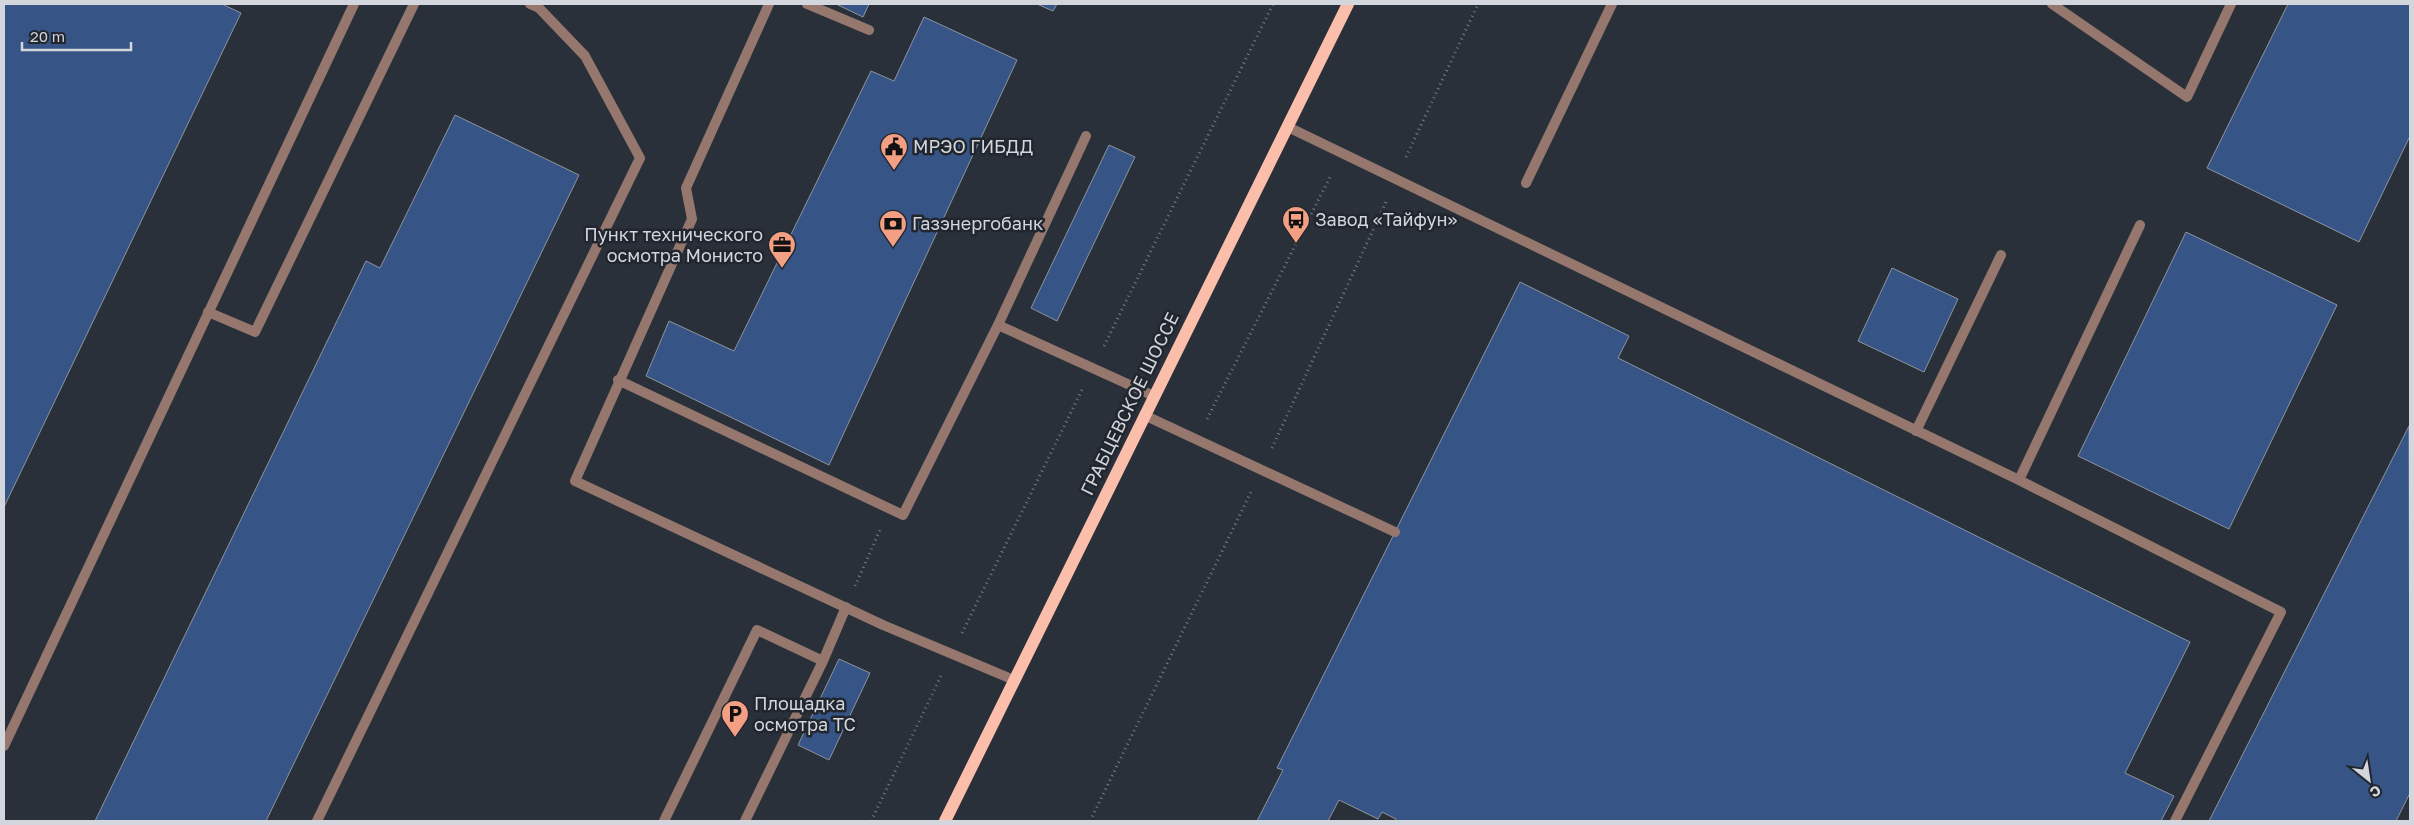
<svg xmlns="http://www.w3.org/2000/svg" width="2414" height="825" font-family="'Golos Text',sans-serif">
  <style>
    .building { fill: #365586; stroke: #8d949f }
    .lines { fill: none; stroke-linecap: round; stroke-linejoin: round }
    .path { stroke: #767b82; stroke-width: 3; stroke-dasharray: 1 4; stroke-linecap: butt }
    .lane { stroke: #95776d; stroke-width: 10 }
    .primary { stroke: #fbbeaa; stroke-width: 12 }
    .labels { text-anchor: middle; stroke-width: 5; stroke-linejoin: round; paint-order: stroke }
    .poi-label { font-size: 18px; fill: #d3d6dc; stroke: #21262f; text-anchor: start }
    .street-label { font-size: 18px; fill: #d3d6dc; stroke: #21262f }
  </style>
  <rect width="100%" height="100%" fill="#2a3039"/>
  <path class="building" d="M4,4H222L241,13L4,507Z
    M836,4H869L863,17Z
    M1037,4H1057L1053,11Z
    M2288,4H2410V136L2359,242L2207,168Z
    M924,17L1017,60L829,465L646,376L669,321L734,351L871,71L894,81Z
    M455,115L579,175L266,821H95L366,261L380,268Z
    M1109,145L1135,157L1057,321L1031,308Z
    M2186,232L2337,305L2229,529L2078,456Z
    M1892,268L1958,299L1924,372L1858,341Z
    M1520,282L1629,336L1618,358L2190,642L2125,773L2174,796L2161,821H1395L1396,819L1382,812L1378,819L1339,800L1328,821H1257L1283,770L1277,768Z
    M2409,426L2410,793L2396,821H2209Z
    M839,659L870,673L829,760L798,745Z"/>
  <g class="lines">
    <path class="path" d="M1406,157L1478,4
      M1104,346L1273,4
      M1207,419L1331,175
      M1272,448L1386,202
      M855,586L880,530
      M962,633L1082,390
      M871,821L942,674
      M1090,821L1251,492"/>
    <path class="lane" d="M769,4L686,188L692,219L575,481L883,625L1014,680
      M807,4L869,30
      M2052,4L2187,97L2231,4
      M1288,127L2019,480L2281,612L2175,821
      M1086,136L998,325L1154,396
      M1526,183L1612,4
      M208,312L255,332L414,4
      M618,380L903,515L998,325
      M1144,415L1395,532
      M1916,431L2001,255
      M2019,480L2140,225
      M4,746L354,4
      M317,821L640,158L585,56L539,8L530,4
      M664,821L757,630L823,661
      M745,821L823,661L846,607"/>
    <path class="primary" d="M945,821L1348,4"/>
  </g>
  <defs>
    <symbol id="civic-pin" viewBox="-11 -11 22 30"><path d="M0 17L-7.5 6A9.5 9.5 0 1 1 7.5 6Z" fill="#f39f83" stroke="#21262f"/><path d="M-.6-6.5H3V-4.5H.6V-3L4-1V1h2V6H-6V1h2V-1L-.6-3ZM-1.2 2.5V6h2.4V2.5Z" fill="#111"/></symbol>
    <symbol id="bus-pin" viewBox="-11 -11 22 30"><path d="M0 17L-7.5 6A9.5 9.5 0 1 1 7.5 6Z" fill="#f39f83" stroke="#21262f"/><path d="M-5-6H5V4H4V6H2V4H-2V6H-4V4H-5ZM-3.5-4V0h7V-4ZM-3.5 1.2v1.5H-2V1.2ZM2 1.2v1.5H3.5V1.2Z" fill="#111"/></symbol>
    <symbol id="bank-pin" viewBox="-11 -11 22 30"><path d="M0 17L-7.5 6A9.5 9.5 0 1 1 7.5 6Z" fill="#f39f83" stroke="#21262f"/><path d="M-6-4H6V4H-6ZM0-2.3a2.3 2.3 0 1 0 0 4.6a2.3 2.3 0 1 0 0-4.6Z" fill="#111"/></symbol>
    <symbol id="office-pin" viewBox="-11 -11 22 30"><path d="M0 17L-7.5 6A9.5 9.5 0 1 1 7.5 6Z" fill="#f39f83" stroke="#21262f"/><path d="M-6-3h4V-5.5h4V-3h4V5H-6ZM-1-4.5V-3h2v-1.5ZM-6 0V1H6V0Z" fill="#111"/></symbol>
    <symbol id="parking-pin" viewBox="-11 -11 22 30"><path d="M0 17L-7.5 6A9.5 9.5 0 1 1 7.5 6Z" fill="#f39f83" stroke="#21262f"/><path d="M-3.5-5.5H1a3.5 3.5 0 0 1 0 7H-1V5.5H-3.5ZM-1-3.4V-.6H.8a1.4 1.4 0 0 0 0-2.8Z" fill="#111"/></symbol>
  </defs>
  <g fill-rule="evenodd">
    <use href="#civic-pin" x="878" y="131" width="32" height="43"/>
    <use href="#bus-pin" x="1280" y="204" width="32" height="43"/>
    <use href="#bank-pin" x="877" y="208" width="32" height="43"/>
    <use href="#office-pin" x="766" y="229" width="32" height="43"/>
    <use href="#parking-pin" x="719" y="698" width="32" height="43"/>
  </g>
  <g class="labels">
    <g class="poi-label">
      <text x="913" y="153">МРЭО ГИБДД</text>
      <text x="1315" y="226">Завод «Тайфун»</text>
      <text x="912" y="230">Газэнергобанк</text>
      <text x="763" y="241" text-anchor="end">Пункт технического<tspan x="763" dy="21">осмотра Монисто</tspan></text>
      <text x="754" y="710">Площадка<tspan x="754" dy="21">осмотра ТС</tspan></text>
    </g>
    <g class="street-label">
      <text transform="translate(1130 404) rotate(-64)" y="6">ГРАБЦЕВСКОЕ ШОССЕ</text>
    </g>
  </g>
  <rect width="2414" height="825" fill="none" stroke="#d3d6dc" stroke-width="10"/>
  <g transform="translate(2369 780) rotate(150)" stroke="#21262f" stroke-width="4" paint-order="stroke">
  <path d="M0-4L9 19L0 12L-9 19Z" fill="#d3d6dc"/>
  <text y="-8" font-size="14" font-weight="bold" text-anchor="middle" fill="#d3d6dc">С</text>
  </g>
  <path d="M22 42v8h109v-8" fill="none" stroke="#d3d6dc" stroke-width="2.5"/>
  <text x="30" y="42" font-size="15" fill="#d3d6dc" stroke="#21262f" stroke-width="4" paint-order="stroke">20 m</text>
</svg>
